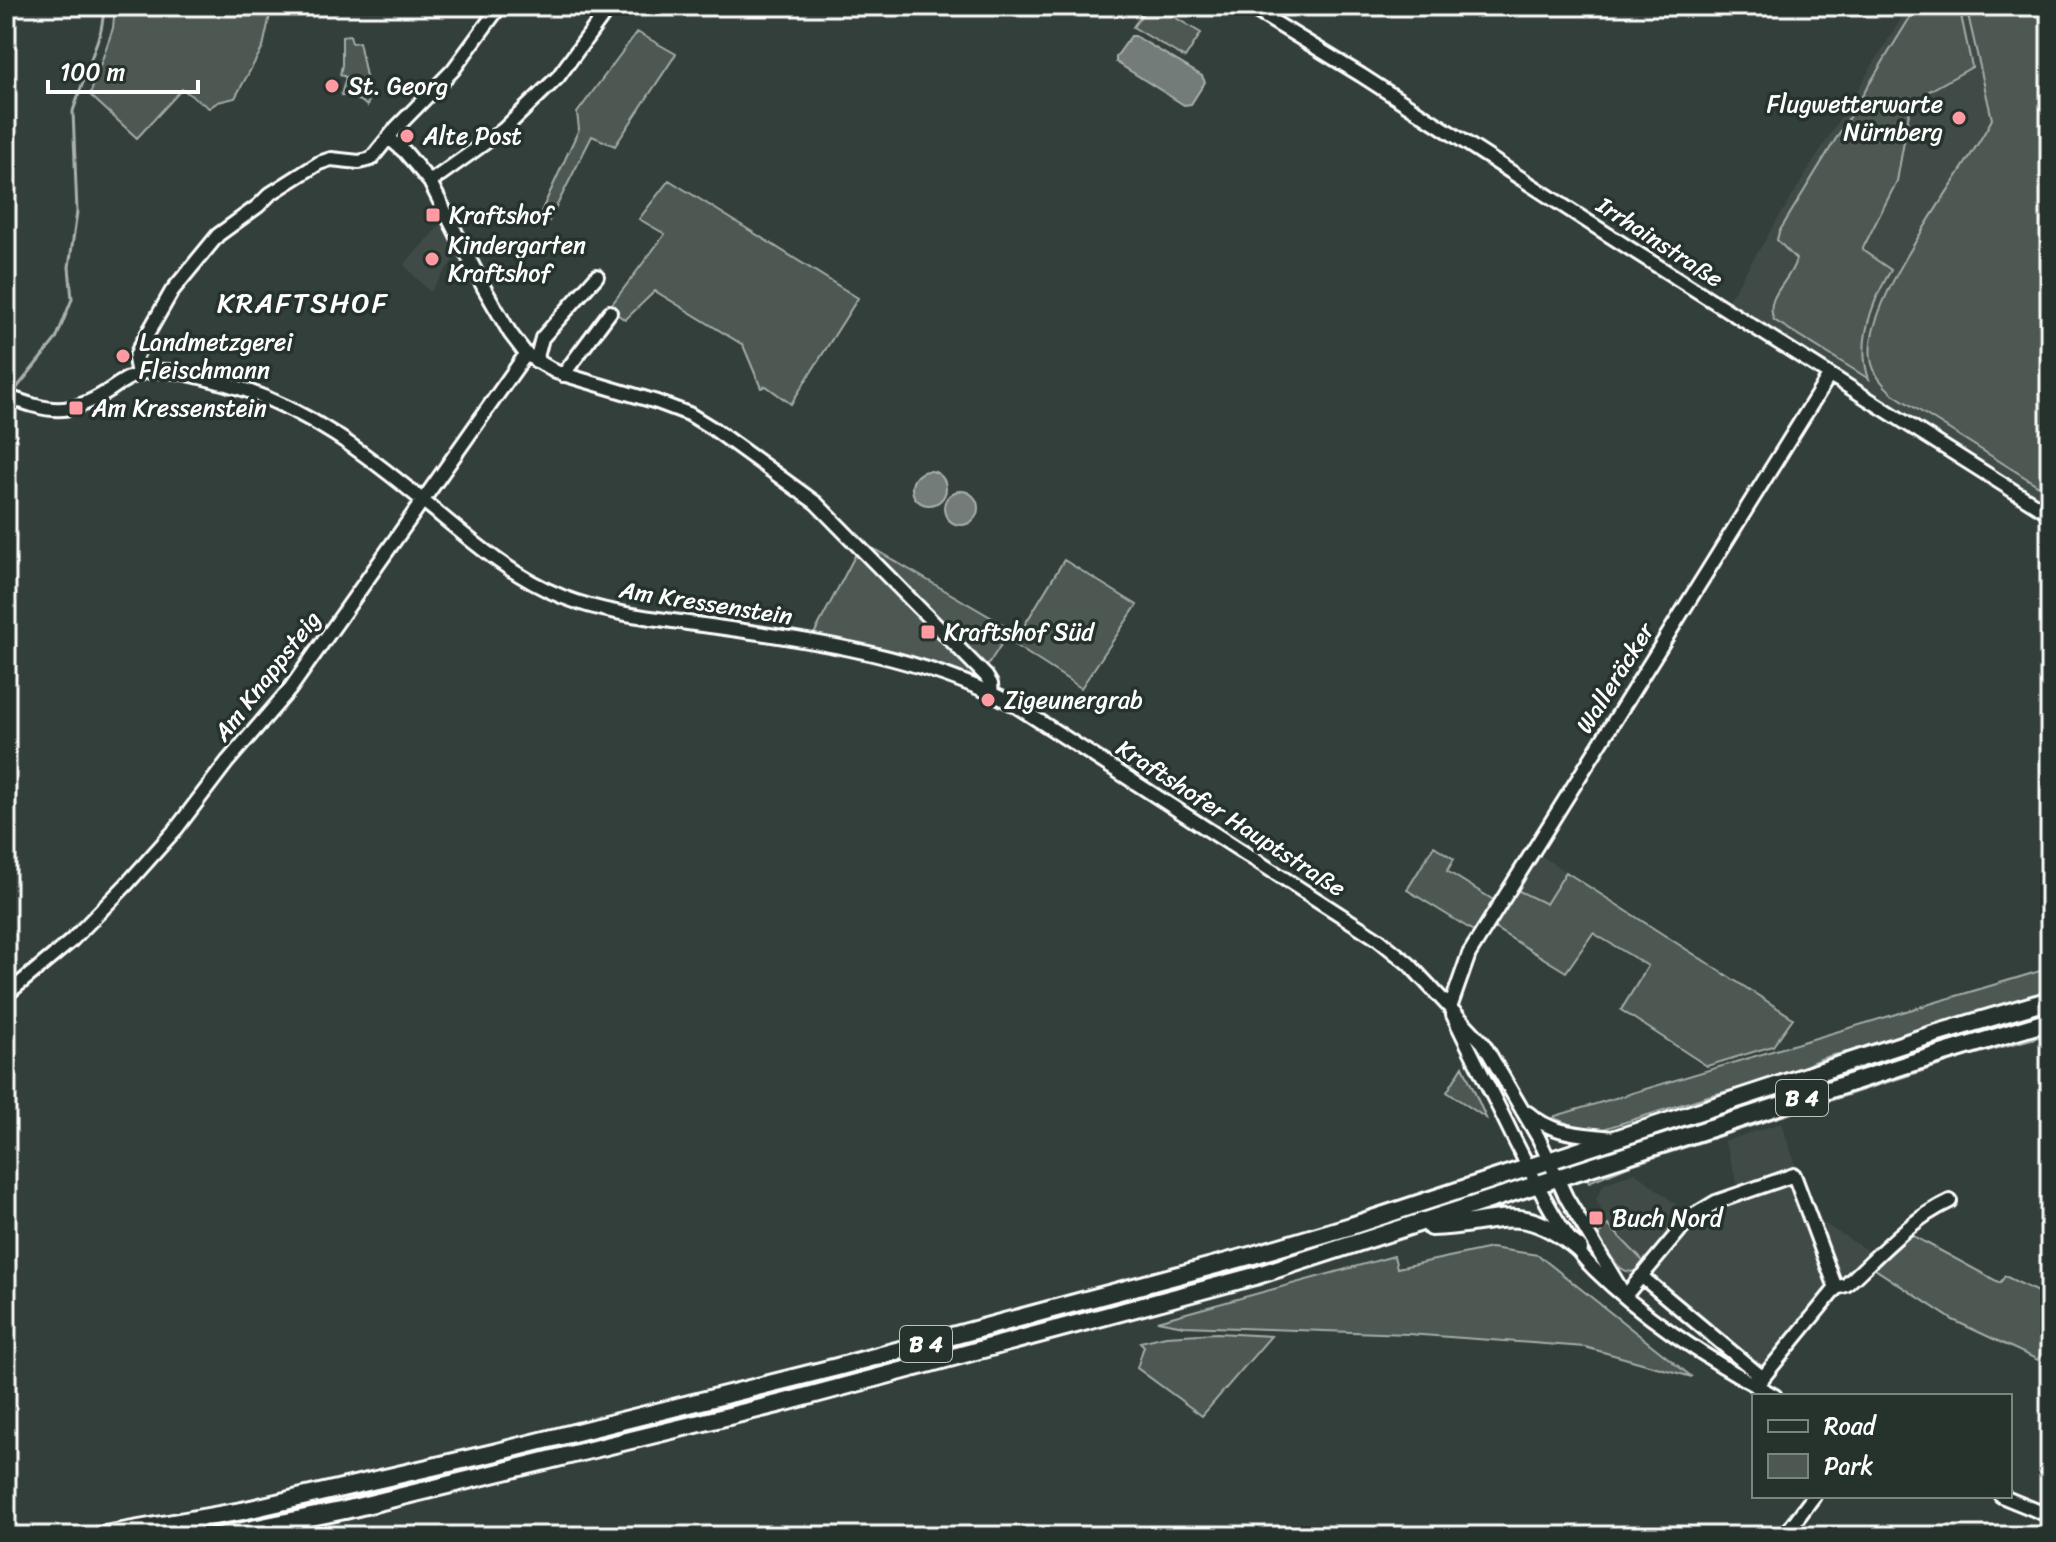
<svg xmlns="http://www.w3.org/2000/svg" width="2056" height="1542" font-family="Sriracha,sans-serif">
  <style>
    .built { fill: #404c47 }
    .green { fill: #4d5853; stroke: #a6aca9; stroke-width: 2 }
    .water { fill: #737b78; stroke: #abb0ae; stroke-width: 2 }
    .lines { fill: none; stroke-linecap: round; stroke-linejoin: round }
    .stream { stroke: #abb0ae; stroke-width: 3 }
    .minor-casing { stroke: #fff; stroke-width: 18 }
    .major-casing { stroke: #fff; stroke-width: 22 }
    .minor { stroke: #26332d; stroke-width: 12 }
    .major { stroke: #26332d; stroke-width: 16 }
    .poi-dot { fill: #ff9aa2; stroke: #26332d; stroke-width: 3 }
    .labels { text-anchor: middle; stroke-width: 7; stroke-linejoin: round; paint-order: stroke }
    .shield { fill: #26332d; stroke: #bec2c0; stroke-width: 2 }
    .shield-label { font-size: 22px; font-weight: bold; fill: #fff }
    .poi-label { font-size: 24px; fill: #fff; stroke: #26332d; text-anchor: start }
    .street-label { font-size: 24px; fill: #fff; stroke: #26332d }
    .quarter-label { font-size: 28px; letter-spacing: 2px; fill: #fff; stroke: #26332d }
  </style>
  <rect width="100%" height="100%" fill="#333f3a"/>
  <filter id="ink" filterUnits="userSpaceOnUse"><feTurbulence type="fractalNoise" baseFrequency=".0125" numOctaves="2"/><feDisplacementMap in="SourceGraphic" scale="16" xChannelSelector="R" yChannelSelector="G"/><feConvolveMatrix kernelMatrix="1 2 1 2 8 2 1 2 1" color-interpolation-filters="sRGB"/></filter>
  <g filter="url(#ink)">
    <path class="built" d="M1909,6H2050V504L1727,302Z
      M441,224L458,253L430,292L404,265Z
      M1537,853L1566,872L1547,904L1515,889Z
      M1781,1123L1817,1225L1823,1223L1873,1254L1763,1369L1653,1277L1646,1264L1608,1225L1596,1199L1604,1184L1635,1172L1687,1213L1739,1191L1725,1141Z"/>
    <path class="green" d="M115,6H272L263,47L235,98L218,102L209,108L182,89L137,138L90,95L113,28Z
      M1148,6H1156L1201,33L1185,58L1133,27Z
      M1917,6H1959L1972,67L1924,94L1909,113L1897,181L1862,250L1891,270C1872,302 1856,342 1869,379L1774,320C1763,296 1791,282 1796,259L1777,240L1779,232Z
      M1966,6H2050V493L1893,394C1884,386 1875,376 1872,364C1856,307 1965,174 1992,119Z
      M637,32L676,54L615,146L592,136L549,221L540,214L579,129L577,113Z
      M350,35L352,43L359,42L360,46L370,97L367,106L361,101L341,95L346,77L340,75L342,65V36Z
      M669,180L858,298L791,404L766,386L761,388L743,345L655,291L625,320L609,308L665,234L639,219Z
      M869,546L1011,629L986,668Z
      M858,550L981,680L978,682C924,661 871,645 814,634Z
      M1064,560L1137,605L1081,688L1013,644Z
      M1434,846L1454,859L1447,871L1495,901L1475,932L1407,890Z
      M1566,872L1793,1018L1773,1046L1707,1066L1621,1010L1648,966L1593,933L1566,972L1491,926L1515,889L1546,904Z
      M2050,968V995L1870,1049C1851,1051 1810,1056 1799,1073L1708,1096L1597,1131L1565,1129L1567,1123L1554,1118L1555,1116Z
      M2050,1007V1016L1579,1163L1697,1124L1787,1088Z
      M2050,1027V1034L1969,1056L1628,1166L1589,1182L1587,1177L1838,1093Z
      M1463,1066L1486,1118L1447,1092Z
      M1504,1181L1507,1185L1402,1219L1294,1260L877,1374L330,1508L328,1499Z
      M1608,1225L1646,1264C1623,1287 1610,1254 1598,1236Z
      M1908,1233L2000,1283L2005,1276L2050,1298V1329L2038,1360L1953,1320L1872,1267Z
      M1491,1248L1538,1255L1692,1377L1585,1347L1408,1334L1184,1326L1157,1321L1394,1256L1397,1268Z
      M1217,1333L1271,1336L1202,1416L1137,1368L1144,1346L1140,1342L1166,1336Z
      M314,1502L317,1511L195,1536H141Z"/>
    <path class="water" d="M1131,36H1135L1202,76L1205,82L1191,104L1184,105L1116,62V57Z
      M912 488a17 17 0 1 1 34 0a17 17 0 1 1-34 0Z
      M944 508a17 17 0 1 1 34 0a17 17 0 1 1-34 0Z"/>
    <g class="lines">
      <path class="stream" d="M12,394L56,339L72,299L69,267L77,212L73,111L101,30L105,6"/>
      <defs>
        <path id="minor" d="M1248,6L1361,75L1607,234L2050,514
          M389,138L405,152L430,182L484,288L510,333L526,354L556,372L657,402L689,414L715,430L816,503L986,676L991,684L992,694
          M430,182L503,130L558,77L610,6
          M536,361L542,338L597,276
          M138,374L135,359L139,349L172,291L218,235L258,206L270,194L319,163L331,159L359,162L371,159L397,127L453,70L500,6
          M563,375L610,312
          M6,396C49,412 68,417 108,391C120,383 131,375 145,372C169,367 200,377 223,383C306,406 368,455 433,509C474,543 513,577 563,597C609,615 661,619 710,626C814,641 919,655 1013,704L1378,939L1409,964L1483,1043L1538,1137L1566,1197L1625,1296
          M6,995L71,941L126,885L176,829L227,762L290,689L526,354
          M1450,1008L1469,954L1829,376
          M1453,1015C1473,1057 1495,1099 1515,1141C1536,1182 1562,1238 1595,1270C1647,1321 1712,1362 1775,1396
          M1528,1113C1553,1135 1581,1134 1612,1138
          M1641,1276L1763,1378
          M1625,1296L1691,1217L1716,1202L1794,1175L1836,1288
          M1756,1386L1836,1288L1846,1285C1879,1255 1909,1220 1950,1201
          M2001,1496L2050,1516
          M1784,1536L1814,1496"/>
        <path id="major" d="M1431,1227C1497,1226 1518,1198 1579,1249
          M99,1536L242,1511L493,1453L837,1367L1253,1255L1351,1226L1928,1036L2050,1000
          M219,1536L345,1510L782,1403L1255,1276L1908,1064L2050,1021"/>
      </defs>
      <use href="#minor" class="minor-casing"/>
      <use href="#major" class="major-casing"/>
      <use href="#minor" class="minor"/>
      <use href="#major" class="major"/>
    </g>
  </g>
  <g class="poi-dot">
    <circle cx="332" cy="86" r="8"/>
    <circle cx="1959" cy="118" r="8"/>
    <circle cx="407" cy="136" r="8"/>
    <rect x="425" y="207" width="16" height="16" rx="4"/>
    <circle cx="432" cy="259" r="8"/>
    <circle cx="123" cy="356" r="8"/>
    <rect x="68" y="400" width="16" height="16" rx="4"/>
    <rect x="920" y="624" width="16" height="16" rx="4"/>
    <circle cx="988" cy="700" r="8"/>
    <rect x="1588" y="1210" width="16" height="16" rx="4"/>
  </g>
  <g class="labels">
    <g class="shield">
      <rect x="1776" y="1080" width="52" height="36" rx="6"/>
      <rect x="900" y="1326" width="52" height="36" rx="6"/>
    </g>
    <g class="shield-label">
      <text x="1802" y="1106">B 4</text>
      <text x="926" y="1352">B 4</text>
    </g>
    <g class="poi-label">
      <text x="348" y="94">St. Georg</text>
      <text x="1943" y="112" text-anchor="end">Flugwetterwarte<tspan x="1943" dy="28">Nürnberg</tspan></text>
      <text x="423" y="144">Alte Post</text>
      <text x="449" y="223">Kraftshof</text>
      <text x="448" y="253">Kindergarten<tspan x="448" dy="28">Kraftshof</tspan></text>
      <text x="139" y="350">Landmetzgerei<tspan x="139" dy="28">Fleischmann</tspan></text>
      <text x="92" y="416">Am Kressenstein</text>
      <text x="944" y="640">Kraftshof Süd</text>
      <text x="1004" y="708">Zigeunergrab</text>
      <text x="1612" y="1226">Buch Nord</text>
    </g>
    <g class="street-label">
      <text transform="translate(1660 242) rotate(33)" y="8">Irrhainstraße</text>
      <text transform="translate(706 603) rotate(9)" y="8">Am Kressenstein</text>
      <text transform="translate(267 676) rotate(-52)" y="8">Am Knappsteig</text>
      <text transform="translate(1615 678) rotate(-58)" y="8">Walleräcker</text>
      <text transform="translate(1231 818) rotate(33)" y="8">Kraftshofer Hauptstraße</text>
    </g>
    <g class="quarter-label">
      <text x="303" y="312">KRAFTSHOF</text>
    </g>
  </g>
  <rect width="2056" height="1542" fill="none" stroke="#26332d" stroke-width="32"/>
  <rect x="16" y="16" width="2024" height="1510" fill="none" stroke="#fff" stroke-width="3" filter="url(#ink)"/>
  <rect x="1752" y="1394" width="260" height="104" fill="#26332d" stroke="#7d8581" stroke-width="2"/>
  <rect x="1768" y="1420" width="40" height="12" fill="#26332d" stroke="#7d8581" stroke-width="2"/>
  <text x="1824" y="1434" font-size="24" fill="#ffffff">Road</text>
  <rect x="1768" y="1454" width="40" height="24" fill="#4d5853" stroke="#7d8581" stroke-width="2"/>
  <text x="1824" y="1474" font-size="24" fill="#ffffff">Park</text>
  <path d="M48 80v12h150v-12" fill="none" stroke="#ffffff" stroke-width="4"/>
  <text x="60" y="80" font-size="24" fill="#ffffff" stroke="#26332d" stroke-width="6" paint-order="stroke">100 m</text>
</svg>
